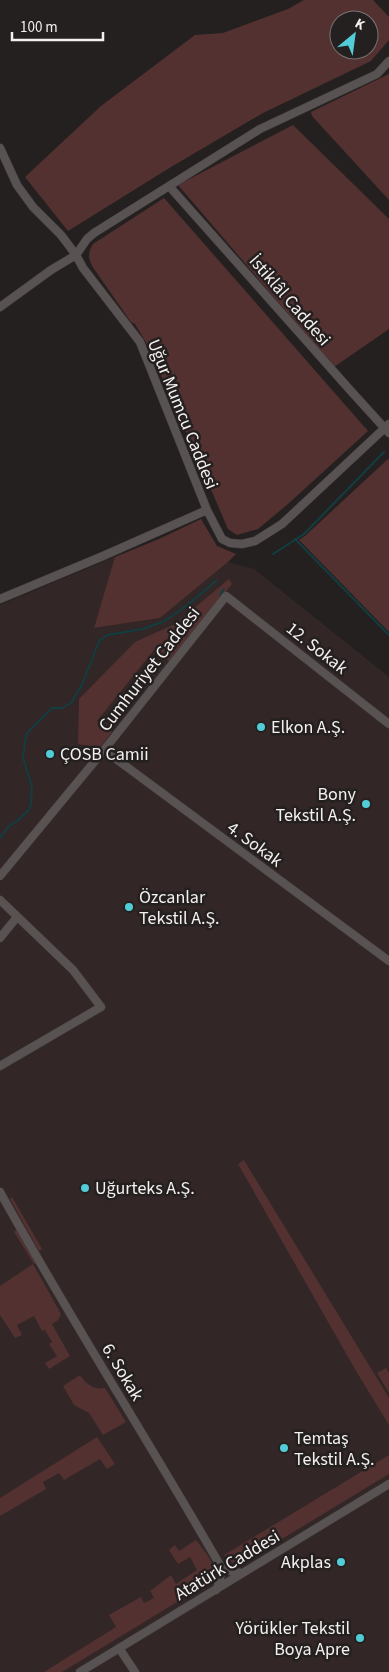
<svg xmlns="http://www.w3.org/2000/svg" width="389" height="1672" font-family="'Source Sans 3',sans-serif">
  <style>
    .built { fill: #322626 }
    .green { fill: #533130; fill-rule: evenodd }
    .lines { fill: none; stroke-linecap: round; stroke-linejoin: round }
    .stream { stroke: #123d41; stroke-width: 2 }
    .minor-casing { stroke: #413d3d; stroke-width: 9 }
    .minor { stroke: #585352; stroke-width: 8 }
    .poi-dot { fill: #52ccd6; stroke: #252020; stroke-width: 2 }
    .labels { text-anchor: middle; stroke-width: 5; stroke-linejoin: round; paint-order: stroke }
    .street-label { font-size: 18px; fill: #f4f0f0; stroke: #252020 }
    .poi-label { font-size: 18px; fill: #f4f0f0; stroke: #252020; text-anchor: start }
  </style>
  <rect width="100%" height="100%" fill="#252020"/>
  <path class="built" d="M117,556L94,628L160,618L228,562L254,569L389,677V1672H0V605Z"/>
  <path class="green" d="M304,0H373L389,17V40L371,61L263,113L171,167L68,231L25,177L101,106L195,35L223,33L288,9ZM339,20H369V50H339Z
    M389,74V200L312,116L311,112Z
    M293,125L389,219V329L334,367L178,185Z
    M164,198L368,431L288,504L258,529L237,535L228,529L168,390L152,357V353L135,324L131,322L92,266C88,257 88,253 93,244Z
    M388,459L389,460V632L299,540L305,536Z
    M201,519L217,546L236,554L228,562L160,618L94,628L115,557L159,539Z
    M229,579L232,584L169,661L154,650L97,721L112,732L97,751L91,746L78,744L79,699L135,642L175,624Z
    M244,1160L389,1398V1425L356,1371L238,1164Z
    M12,1197L42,1249L39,1251L10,1199Z
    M17,1229L37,1262L34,1264L14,1232Z
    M33,1264L61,1314L58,1320L52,1324L70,1356L49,1369L45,1363L57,1356L49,1344L52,1342L45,1330L42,1331L34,1316L17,1325L22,1335L15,1338L0,1315V1286Z
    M386,1368L389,1373V1393L377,1373Z
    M80,1375C86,1384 94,1390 105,1388L126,1422L103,1435L89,1413L74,1405L63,1386Z
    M97,1437L115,1464L107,1469L100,1459L64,1480L59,1473L43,1482L46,1489L0,1516V1498Z
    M389,1455V1474L244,1562C234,1566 229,1562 224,1555Z
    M196,1540C204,1551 223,1570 210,1582L62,1672H44L116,1627L109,1615L141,1597L144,1603L154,1598L150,1591L171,1575L176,1584L197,1570L190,1557L178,1564L169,1550L175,1545L179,1551Z"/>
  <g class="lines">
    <path class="stream" d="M295,539L389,635
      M273,554L304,534L384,452
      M220,595L224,589
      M0,838L9,826L17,821L29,810L31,804L32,787L23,758L25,741L27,733L52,708H62L71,703L82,685L99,641L107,635L143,629L165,621L190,603L217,580"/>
    <defs>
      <path id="minor" d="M389,61L377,74L260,129L94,233L87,239L76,255L83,268L140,342L207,510L222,539L230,543L242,544L255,541L282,524L389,424
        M0,148L17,185L33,207L61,235L76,255L51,270L0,307
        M169,186L350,390L389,433
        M0,599L103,556L207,510
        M104,750L389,961
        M0,876L104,750L226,596L389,724
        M0,900L73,970L101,1007L0,1066
        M0,938L17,917
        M0,1192C70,1319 149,1441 221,1567
        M216,1590L220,1581L221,1567L233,1572L242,1573
        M119,1648L135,1672
        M80,1672L389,1484"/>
    </defs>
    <use href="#minor" class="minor-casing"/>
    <use href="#minor" class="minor"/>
  </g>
  <g class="poi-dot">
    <circle cx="261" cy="727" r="5"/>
    <circle cx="50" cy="754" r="5"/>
    <circle cx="366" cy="804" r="5"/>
    <circle cx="129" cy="907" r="5"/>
    <circle cx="85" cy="1188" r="5"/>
    <circle cx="284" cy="1448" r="5"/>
    <circle cx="341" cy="1562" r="5"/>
    <circle cx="360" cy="1638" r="5"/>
  </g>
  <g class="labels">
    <g class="street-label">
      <text transform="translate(290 300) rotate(49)" y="6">İstiklâl Caddesi</text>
      <text transform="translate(183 414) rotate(68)" y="6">Uğur Mumcu Caddesi</text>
      <text transform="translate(317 648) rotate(38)" y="6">12. Sokak</text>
      <text transform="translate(149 669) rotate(-52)" y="6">Cumhuriyet Caddesi</text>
      <text transform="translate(255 844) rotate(36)" y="6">4. Sokak</text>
      <text transform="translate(123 1372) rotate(59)" y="6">6. Sokak</text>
      <text transform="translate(227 1565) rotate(-31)" y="6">Atatürk Caddesi</text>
    </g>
    <g class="poi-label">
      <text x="271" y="733">Elkon A.Ş.</text>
      <text x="60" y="760">ÇOSB Camii</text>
      <text x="356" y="800" text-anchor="end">Bony<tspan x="356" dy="21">Tekstil A.Ş.</tspan></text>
      <text x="139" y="903">Özcanlar<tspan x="139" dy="21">Tekstil A.Ş.</tspan></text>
      <text x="95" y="1194">Uğurteks A.Ş.</text>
      <text x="294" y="1444">Temtaş<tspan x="294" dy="21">Tekstil A.Ş.</tspan></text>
      <text x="331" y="1568" text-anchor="end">Akplas</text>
      <text x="350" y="1634" text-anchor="end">Yörükler Tekstil<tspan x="350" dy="21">Boya Apre</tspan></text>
    </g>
  </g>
  <g transform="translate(354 35) rotate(29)"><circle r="24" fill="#252020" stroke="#787373"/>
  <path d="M0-4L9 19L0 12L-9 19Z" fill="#52ccd6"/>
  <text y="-8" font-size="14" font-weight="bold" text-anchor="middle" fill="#f4f0f0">K</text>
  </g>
  <path d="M12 32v8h91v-8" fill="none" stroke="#f4f0f0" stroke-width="2.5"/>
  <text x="20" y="32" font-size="15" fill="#f4f0f0" stroke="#252020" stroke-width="4" paint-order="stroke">100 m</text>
</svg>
